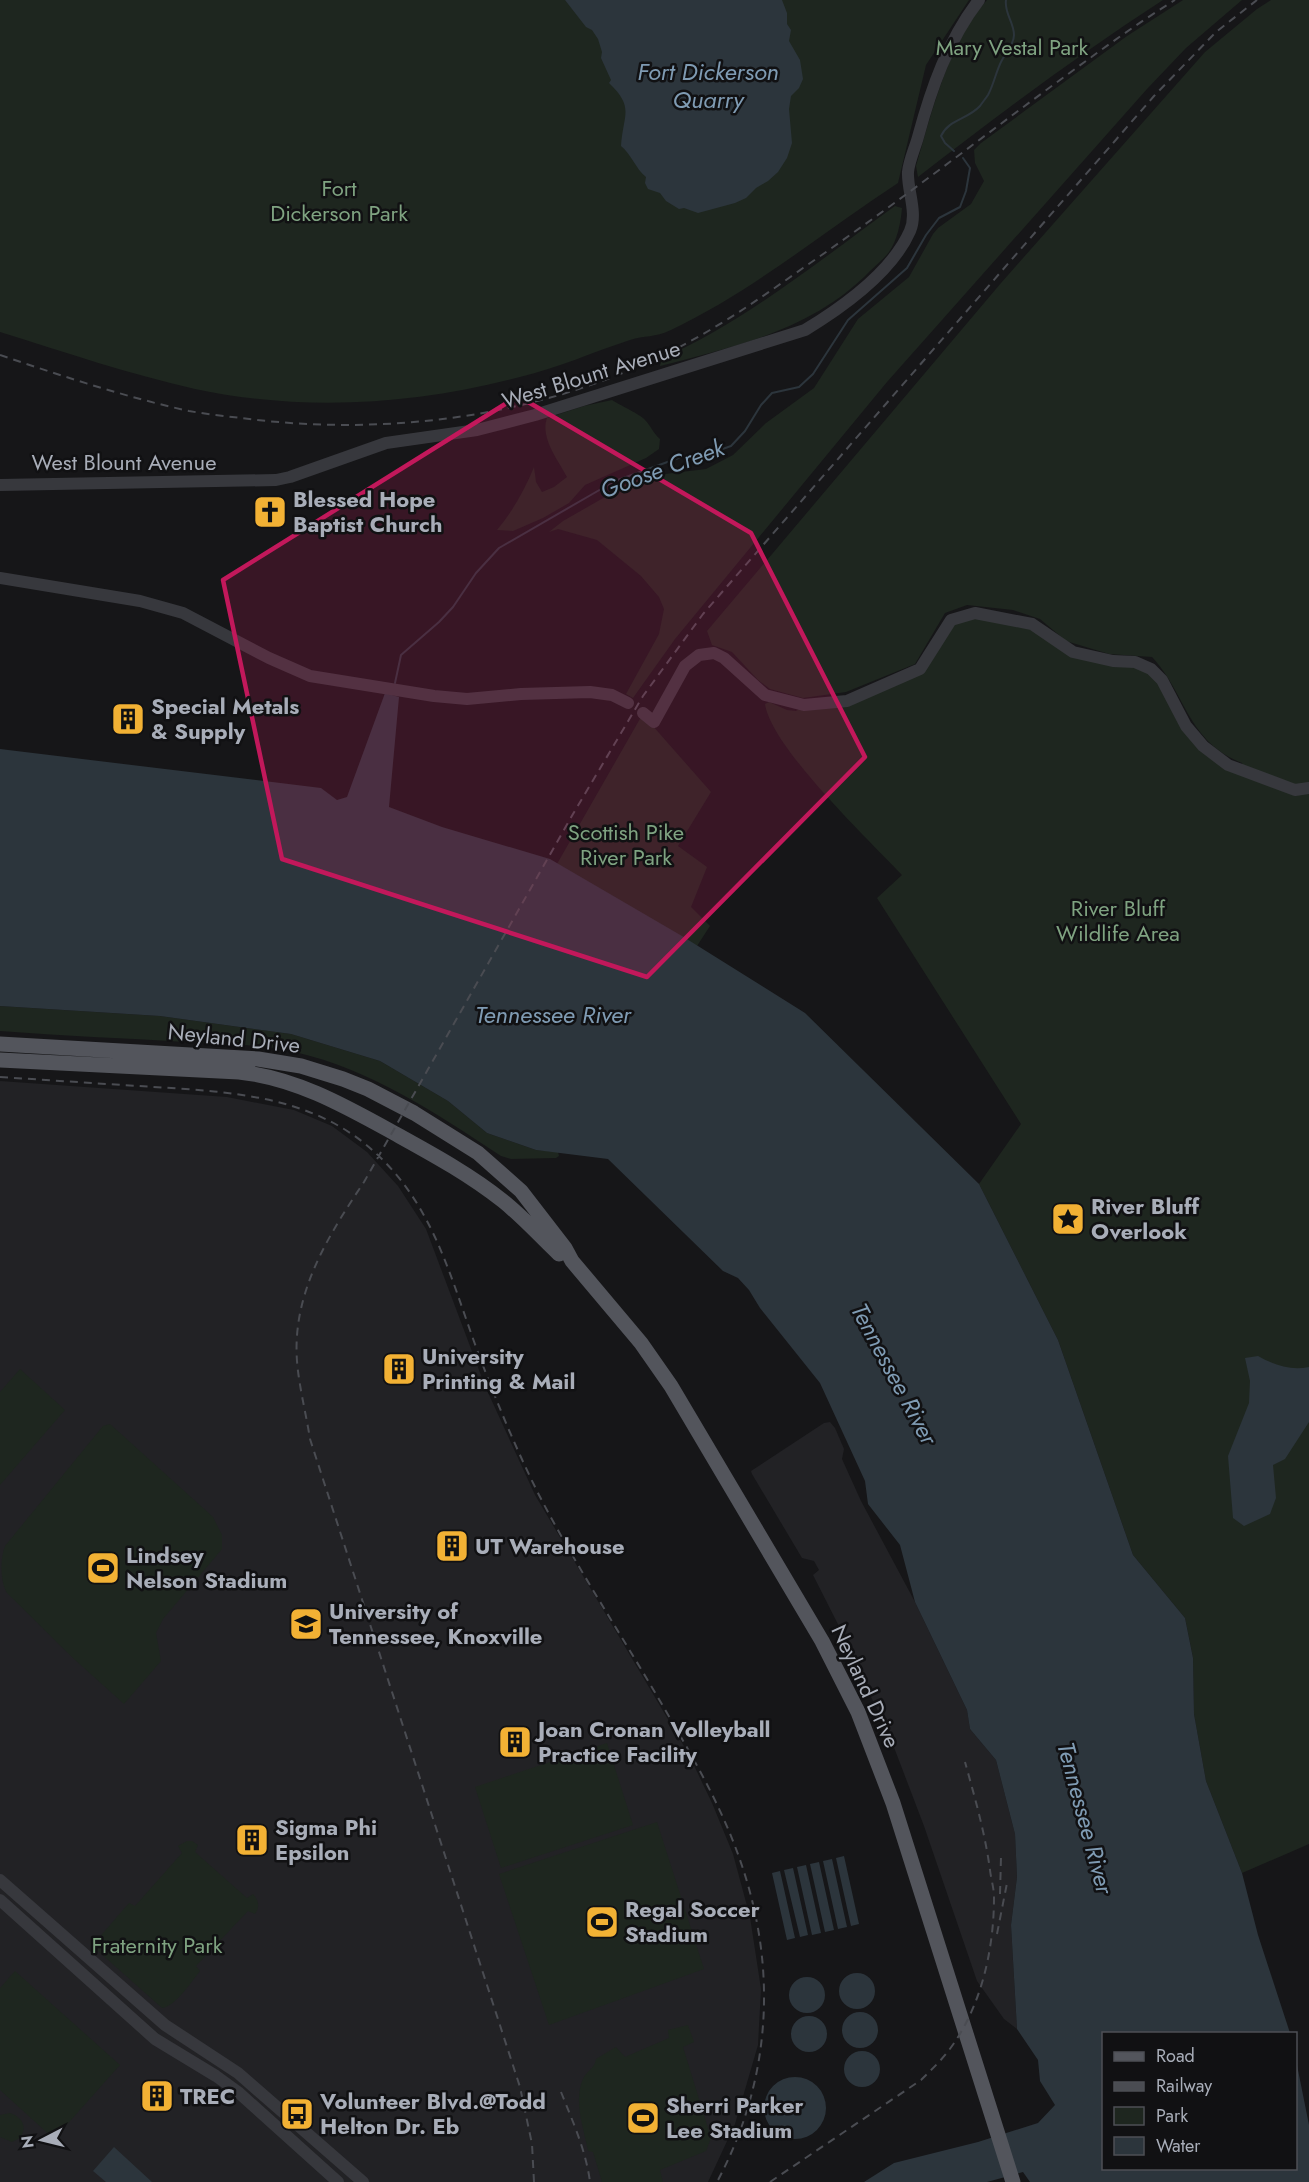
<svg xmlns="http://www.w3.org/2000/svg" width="1309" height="2182" font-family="Jost,sans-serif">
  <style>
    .built { fill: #222225 }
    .green { fill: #1e261f }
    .water { fill: #2c353c }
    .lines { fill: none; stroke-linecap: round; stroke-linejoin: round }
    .stream { stroke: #2c353c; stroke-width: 2 }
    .minor { stroke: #37383d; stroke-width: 12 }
    .major { stroke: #53555c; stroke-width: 15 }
    .rail { stroke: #4a4c52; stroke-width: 2; stroke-dasharray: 8 6; stroke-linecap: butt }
    .marked { fill: #c2185b; fill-opacity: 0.2; stroke: #c2185b; stroke-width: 4.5; stroke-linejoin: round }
    .labels { text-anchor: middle; stroke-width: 5; stroke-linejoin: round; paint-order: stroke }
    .park-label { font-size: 22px; fill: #7fa381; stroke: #111113 }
    .street-label { font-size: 22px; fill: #a8adb8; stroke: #111113 }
    .poi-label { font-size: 22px; font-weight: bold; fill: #a8adb8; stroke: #111113; text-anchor: start }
    .water-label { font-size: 24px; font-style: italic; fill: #7f9bb3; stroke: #111113 }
  </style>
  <rect width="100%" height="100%" fill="#161618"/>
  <path class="built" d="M0,1081L227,1097L294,1110L332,1126L367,1152L398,1186L426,1229L485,1386L535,1495L688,1753L712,1803L733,1854L750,1917L761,1989L758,2045L735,2124L708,2182H0Z
    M830,1422L835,1428L844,1449L842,1459L861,1501L915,1602L967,1710L970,1729L996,1760L1015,1834L1017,1877L1011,1925L1017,2029L1004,2019L977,1981L924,1826L887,1729L869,1693L848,1644L813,1575L819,1570L814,1561L802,1558L752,1474L751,1471L824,1423Z"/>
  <path class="green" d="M0,0H969L926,65L898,183C823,232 753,291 671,330C655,338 644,335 630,340C593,352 558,368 520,377C414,405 303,412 195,389C129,374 64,352 0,332Z
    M987,0H1163C1078,55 998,115 918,177L916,166C932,112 948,43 987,0Z
    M1183,0H1242L1186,48L1147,89L887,382L675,639L633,698L626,694L659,634L664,609L659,597L641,576L597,540L558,529L549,532L563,521L633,481L657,475L706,469L733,455L766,423L814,388L858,319L909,277L933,234L938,228L971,204L984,181L975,163L974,150L981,143L1127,36Z
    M1271,0H1309V1844L1242,1873L1206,1781L1194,1714L1193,1658L1185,1618L1133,1555L1058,1340L979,1184L1021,1124L877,898L902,875C869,840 771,747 765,704L769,702L787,710L796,711L804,705L847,701L920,669L951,620L975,613L1032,624L1073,652L1113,661L1135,662L1151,669L1162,680L1186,726L1203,746L1228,765L1243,770L1242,763C1187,741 1187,695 1152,657L1109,654L1066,641L1040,619L1013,610L967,605L945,613L915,664L846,692L803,698L770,689L758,680L732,652L712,645L707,631L1001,283L1205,52L1257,9Z
    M895,206L902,208C901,222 897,241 889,252C884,259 876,265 870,271C813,330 736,346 660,366L661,359C746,321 820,260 895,206Z
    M612,400C619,405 642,415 645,420C651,426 653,433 660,439L659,449L646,458L585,485L569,503L543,518L513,531L497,530C513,511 525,489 534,467L536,482L542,492L554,487L567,477C558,460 540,438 547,418L584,406Z
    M641,717L652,725L711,792L678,846L707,867L691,907L710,926L697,946L557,864Z
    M0,1006L160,1016L291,1034L380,1061L448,1101L487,1133L536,1150L558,1152L559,1156L556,1158L511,1159L501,1156C436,1113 372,1070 295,1052C260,1044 222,1044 186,1042C124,1038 62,1036 0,1031Z
    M20,1369L65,1410L0,1485V1392Z
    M110,1424L213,1517L222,1535V1549L163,1619L156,1633L161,1661L124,1704L74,1659L7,1593C0,1581 0,1559 5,1546L103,1426Z
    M607,1743L633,1825L501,1868L475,1787Z
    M657,1822L704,1969L549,2025L499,1874Z
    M187,1841H192L198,1845L195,1852L247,1898L253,1894C259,1901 260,1907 255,1914L248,1911L196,1966L200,1971C192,1981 175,2007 162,2008L98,1951L94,1945L97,1940L129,1903L135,1906L182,1853L178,1846Z
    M15,1971L120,2065L54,2139L0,2090V1988Z
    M688,2025L694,2042L683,2047L711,2138L706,2151L660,2170L663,2182H602L593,2152L588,2151C584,2129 573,2101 583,2079C586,2071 595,2069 596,2059L616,2047L625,2057L669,2038L668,2030Z
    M10,2113C22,2117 28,2127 20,2138L12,2142L0,2137V2115Z"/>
  <path class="water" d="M565,0H782L787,13V24L791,30L789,41L800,60L803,79L799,88L791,96L789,109L792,143L787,158L778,172L768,181L756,188L746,198L735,203L698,213L684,208L679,209L666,201L660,193L648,189L645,183L646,177C635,168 632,155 621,146C623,114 635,108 609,83L611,80L601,58L602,52L598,39L592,30L586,27Z
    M385,693L399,697L389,807L442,827L550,859L682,936L805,1013L979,1184L1058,1340L1133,1555L1185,1618L1193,1658L1194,1714L1206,1781L1242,1873L1258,1935L1290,2033L1104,2034V2168H1296V2060L1309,2125V2182H1030L1023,2172L987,2182H864L894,2163L978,2142L1038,2123L1055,2105L1040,2081L1038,2060L1017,2029L1011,1925L1017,1877L1015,1834L996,1760L970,1729L967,1710L915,1602L900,1545L868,1504L865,1481L820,1383L760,1308L749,1290L738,1278L723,1271L608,1159L536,1150L487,1133L448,1101L380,1061L291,1034L160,1016L0,1006V749L321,788L337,800L347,797Z
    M1258,1356C1274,1365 1291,1371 1309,1367V1422L1285,1459L1273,1465L1276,1498L1270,1514L1244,1526L1233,1518L1228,1456L1249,1403L1250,1381L1245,1358Z
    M844,1856L859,1924L851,1926L836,1858Z
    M832,1859L847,1927L838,1929L823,1861Z
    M819,1862L834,1930L825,1932L810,1864Z
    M806,1865L821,1933L812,1935L797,1867Z
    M793,1868L808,1935L800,1937L784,1870Z
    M780,1871L795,1938L787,1940L772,1873Z
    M839 1991a18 18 0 1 1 36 0a18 18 0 1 1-36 0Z
    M789 1995a18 18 0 1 1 36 0a18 18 0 1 1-36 0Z
    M842 2030a18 18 0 1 1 36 0a18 18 0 1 1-36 0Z
    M791 2034a18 18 0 1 1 36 0a18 18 0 1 1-36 0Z
    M844 2069a18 18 0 1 1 36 0a18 18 0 1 1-36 0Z
    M764 2108a31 31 0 1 1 62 0a31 31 0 1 1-62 0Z
    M114,2147L152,2182H106L93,2171Z"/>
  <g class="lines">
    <path class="stream" d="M954,151L945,143L941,136C949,119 967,120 980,106C982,103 986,98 988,95C994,84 996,71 1002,60C1006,53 1014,44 1014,35C1014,22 1004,13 1006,0
      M395,683L401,655L439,622L453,607L476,573L499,548L615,481L684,456L717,451L731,446L745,431L761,405L772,393L799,387L813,374L848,320L907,268L926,235L939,218L960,207L966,191L970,168L963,158"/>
    <path class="minor" d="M0,485L276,480L290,477L386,443L477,430L535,415L805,330C843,307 892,272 910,231C918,213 907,190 908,172C909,161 915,148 918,137C931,89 948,40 979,0
      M0,578L140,601L183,613L269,658L310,676L434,696L467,699L521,694L590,692L612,695L628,703
      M643,713L654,722L685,666L699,655L714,653L724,658L765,695L804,705L847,701L920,669L951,620L975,613L1032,624L1073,652L1113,661L1135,662L1151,669L1162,680L1186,726L1203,746L1228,765L1295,790L1309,788
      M0,1880L165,2025L238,2073L363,2182
      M0,1900L155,2039L216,2076L238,2092L338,2182"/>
    <path class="major" d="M0,1044L258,1059L301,1066L343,1079L368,1089L414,1113L478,1153L521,1191L565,1248L572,1261L641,1343L671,1386L822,1641L858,1712L893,1803L1013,2182
      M0,1060L239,1072C296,1078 345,1106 394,1133C432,1154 469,1174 503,1201C523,1217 540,1236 559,1254"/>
    <path class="rail" d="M0,355C62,376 125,397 189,411C206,414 224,416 241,418C400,439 570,413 710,330C742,311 772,290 803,268C880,215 955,158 1030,102C1078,67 1125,31 1175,0
      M0,1077C46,1080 92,1083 138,1086C215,1091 300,1092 364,1143C431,1197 448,1270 476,1347C495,1398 515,1447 539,1495C578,1570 625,1640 667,1713C707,1781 742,1844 757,1923C774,2012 760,2102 717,2182
      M1000,1894L1001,1857
      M997,1934L1007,1883
      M561,2092C573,2122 586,2151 590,2182
      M534,2182L532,2144L520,2087L310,1439C306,1413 299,1387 297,1361C292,1293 328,1236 364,1182L573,814L643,696L703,614L1154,96L1216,32L1257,0
      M770,2182L921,2080C932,2069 943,2059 952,2046C982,2004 994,1948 994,1897C994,1888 991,1879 990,1870C985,1833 975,1798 965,1762"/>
  </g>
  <path class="marked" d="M518,396L751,533L865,757L647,977L282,859L223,580Z"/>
  <defs>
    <symbol id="church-square" viewBox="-11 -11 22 22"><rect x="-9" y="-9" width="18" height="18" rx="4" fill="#f2b134" stroke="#111113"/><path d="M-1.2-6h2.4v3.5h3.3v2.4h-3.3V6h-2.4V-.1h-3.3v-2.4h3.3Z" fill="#111"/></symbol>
    <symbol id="building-square" viewBox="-11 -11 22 22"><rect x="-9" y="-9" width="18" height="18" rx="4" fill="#f2b134" stroke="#111113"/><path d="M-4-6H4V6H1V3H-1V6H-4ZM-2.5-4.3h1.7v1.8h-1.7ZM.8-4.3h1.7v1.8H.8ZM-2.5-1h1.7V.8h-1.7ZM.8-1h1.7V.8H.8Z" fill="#111"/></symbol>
    <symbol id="sight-square" viewBox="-11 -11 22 22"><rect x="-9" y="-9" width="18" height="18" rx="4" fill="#f2b134" stroke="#111113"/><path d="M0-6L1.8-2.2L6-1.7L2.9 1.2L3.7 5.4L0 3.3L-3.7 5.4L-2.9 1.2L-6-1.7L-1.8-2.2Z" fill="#111"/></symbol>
    <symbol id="stadium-square" viewBox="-11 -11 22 22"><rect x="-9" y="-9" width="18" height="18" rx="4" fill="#f2b134" stroke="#111113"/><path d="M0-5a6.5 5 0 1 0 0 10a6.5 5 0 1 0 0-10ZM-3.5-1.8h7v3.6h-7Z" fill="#111"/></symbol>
    <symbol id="university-square" viewBox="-11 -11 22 22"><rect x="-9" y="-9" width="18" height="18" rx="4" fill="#f2b134" stroke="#111113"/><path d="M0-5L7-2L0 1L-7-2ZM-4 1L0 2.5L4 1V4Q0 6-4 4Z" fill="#111"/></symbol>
    <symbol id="bus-square" viewBox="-11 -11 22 22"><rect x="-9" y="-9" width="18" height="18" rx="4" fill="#f2b134" stroke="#111113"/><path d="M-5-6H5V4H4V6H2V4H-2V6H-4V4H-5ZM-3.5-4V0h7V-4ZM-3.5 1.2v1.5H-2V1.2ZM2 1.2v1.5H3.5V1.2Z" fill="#111"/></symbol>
  </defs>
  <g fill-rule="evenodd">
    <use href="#church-square" x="251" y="493" width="38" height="38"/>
    <use href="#building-square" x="109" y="700" width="38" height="38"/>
    <use href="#sight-square" x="1049" y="1200" width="38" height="38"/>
    <use href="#building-square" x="380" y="1350" width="38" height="38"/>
    <use href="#building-square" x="433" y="1527" width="38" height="38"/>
    <use href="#stadium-square" x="84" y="1549" width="38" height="38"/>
    <use href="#university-square" x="287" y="1605" width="38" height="38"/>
    <use href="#building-square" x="496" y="1723" width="38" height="38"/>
    <use href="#building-square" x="233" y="1821" width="38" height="38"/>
    <use href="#stadium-square" x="583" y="1903" width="38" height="38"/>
    <use href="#building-square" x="138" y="2077" width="38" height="38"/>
    <use href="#bus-square" x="278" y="2095" width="38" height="38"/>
    <use href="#stadium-square" x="624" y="2099" width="38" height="38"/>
  </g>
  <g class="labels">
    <g class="park-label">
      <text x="1012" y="55">Mary Vestal Park</text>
      <text x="339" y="196">Fort<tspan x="339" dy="25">Dickerson Park</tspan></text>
      <text x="626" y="840">Scottish Pike<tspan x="626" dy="25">River Park</tspan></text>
      <text x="1118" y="916">River Bluff<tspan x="1118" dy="25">Wildlife Area</tspan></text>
      <text x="157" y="1953">Fraternity Park</text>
    </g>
    <g class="street-label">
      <text transform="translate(591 374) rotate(-17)" y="8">West Blount Avenue</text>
      <text x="124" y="470">West Blount Avenue</text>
      <text transform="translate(234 1038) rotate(6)" y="8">Neyland Drive</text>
      <text transform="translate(866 1686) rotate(65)" y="8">Neyland Drive</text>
    </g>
    <g class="poi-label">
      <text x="293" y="507">Blessed Hope<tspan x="293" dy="25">Baptist Church</tspan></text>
      <text x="151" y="714">Special Metals<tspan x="151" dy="25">&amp; Supply</tspan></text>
      <text x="1091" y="1214">River Bluff<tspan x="1091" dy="25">Overlook</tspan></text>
      <text x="422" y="1364">University<tspan x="422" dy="25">Printing &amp; Mail</tspan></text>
      <text x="475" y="1554">UT Warehouse</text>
      <text x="126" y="1563">Lindsey<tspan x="126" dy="25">Nelson Stadium</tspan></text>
      <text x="329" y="1619">University of<tspan x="329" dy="25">Tennessee, Knoxville</tspan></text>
      <text x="538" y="1737">Joan Cronan Volleyball<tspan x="538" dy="25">Practice Facility</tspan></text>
      <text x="275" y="1835">Sigma Phi<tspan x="275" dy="25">Epsilon</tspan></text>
      <text x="625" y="1917">Regal Soccer<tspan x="625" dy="25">Stadium</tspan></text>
      <text x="180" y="2104">TREC</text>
      <text x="320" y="2109">Volunteer Blvd.@Todd<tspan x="320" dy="25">Helton Dr. Eb</tspan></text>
      <text x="666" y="2113">Sherri Parker<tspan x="666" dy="25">Lee Stadium</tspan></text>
    </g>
    <g class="water-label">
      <text x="708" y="80">Fort Dickerson<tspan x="708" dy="28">Quarry</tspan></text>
      <text transform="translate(662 469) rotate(-20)" y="8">Goose Creek</text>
      <text x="553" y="1023">Tennessee River</text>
      <text transform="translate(894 1374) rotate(62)" y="8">Tennessee River</text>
      <text transform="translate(1085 1818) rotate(75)" y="8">Tennessee River</text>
    </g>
  </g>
  <rect x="1102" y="2032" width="195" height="138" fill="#111113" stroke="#4d4f55" stroke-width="1.5"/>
  <rect x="1114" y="2052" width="30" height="9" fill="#53555c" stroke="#4d4f55" stroke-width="1.5"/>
  <text x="1156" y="2062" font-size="18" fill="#a8adb8">Road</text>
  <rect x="1114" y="2082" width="30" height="9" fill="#4a4c52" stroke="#4d4f55" stroke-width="1.5"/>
  <text x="1156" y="2092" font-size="18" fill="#a8adb8">Railway</text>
  <rect x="1114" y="2107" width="30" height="18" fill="#1e261f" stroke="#4d4f55" stroke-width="1.5"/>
  <text x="1156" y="2122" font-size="18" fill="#a8adb8">Park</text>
  <rect x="1114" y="2137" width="30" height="18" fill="#2c353c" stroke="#4d4f55" stroke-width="1.5"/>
  <text x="1156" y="2152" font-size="18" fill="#a8adb8">Water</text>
  <g transform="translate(42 2140) rotate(263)" stroke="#111113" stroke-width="4.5" paint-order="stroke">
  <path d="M0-4.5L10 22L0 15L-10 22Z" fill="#a8adb8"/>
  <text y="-9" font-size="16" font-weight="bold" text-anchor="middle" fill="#a8adb8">N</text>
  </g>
</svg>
